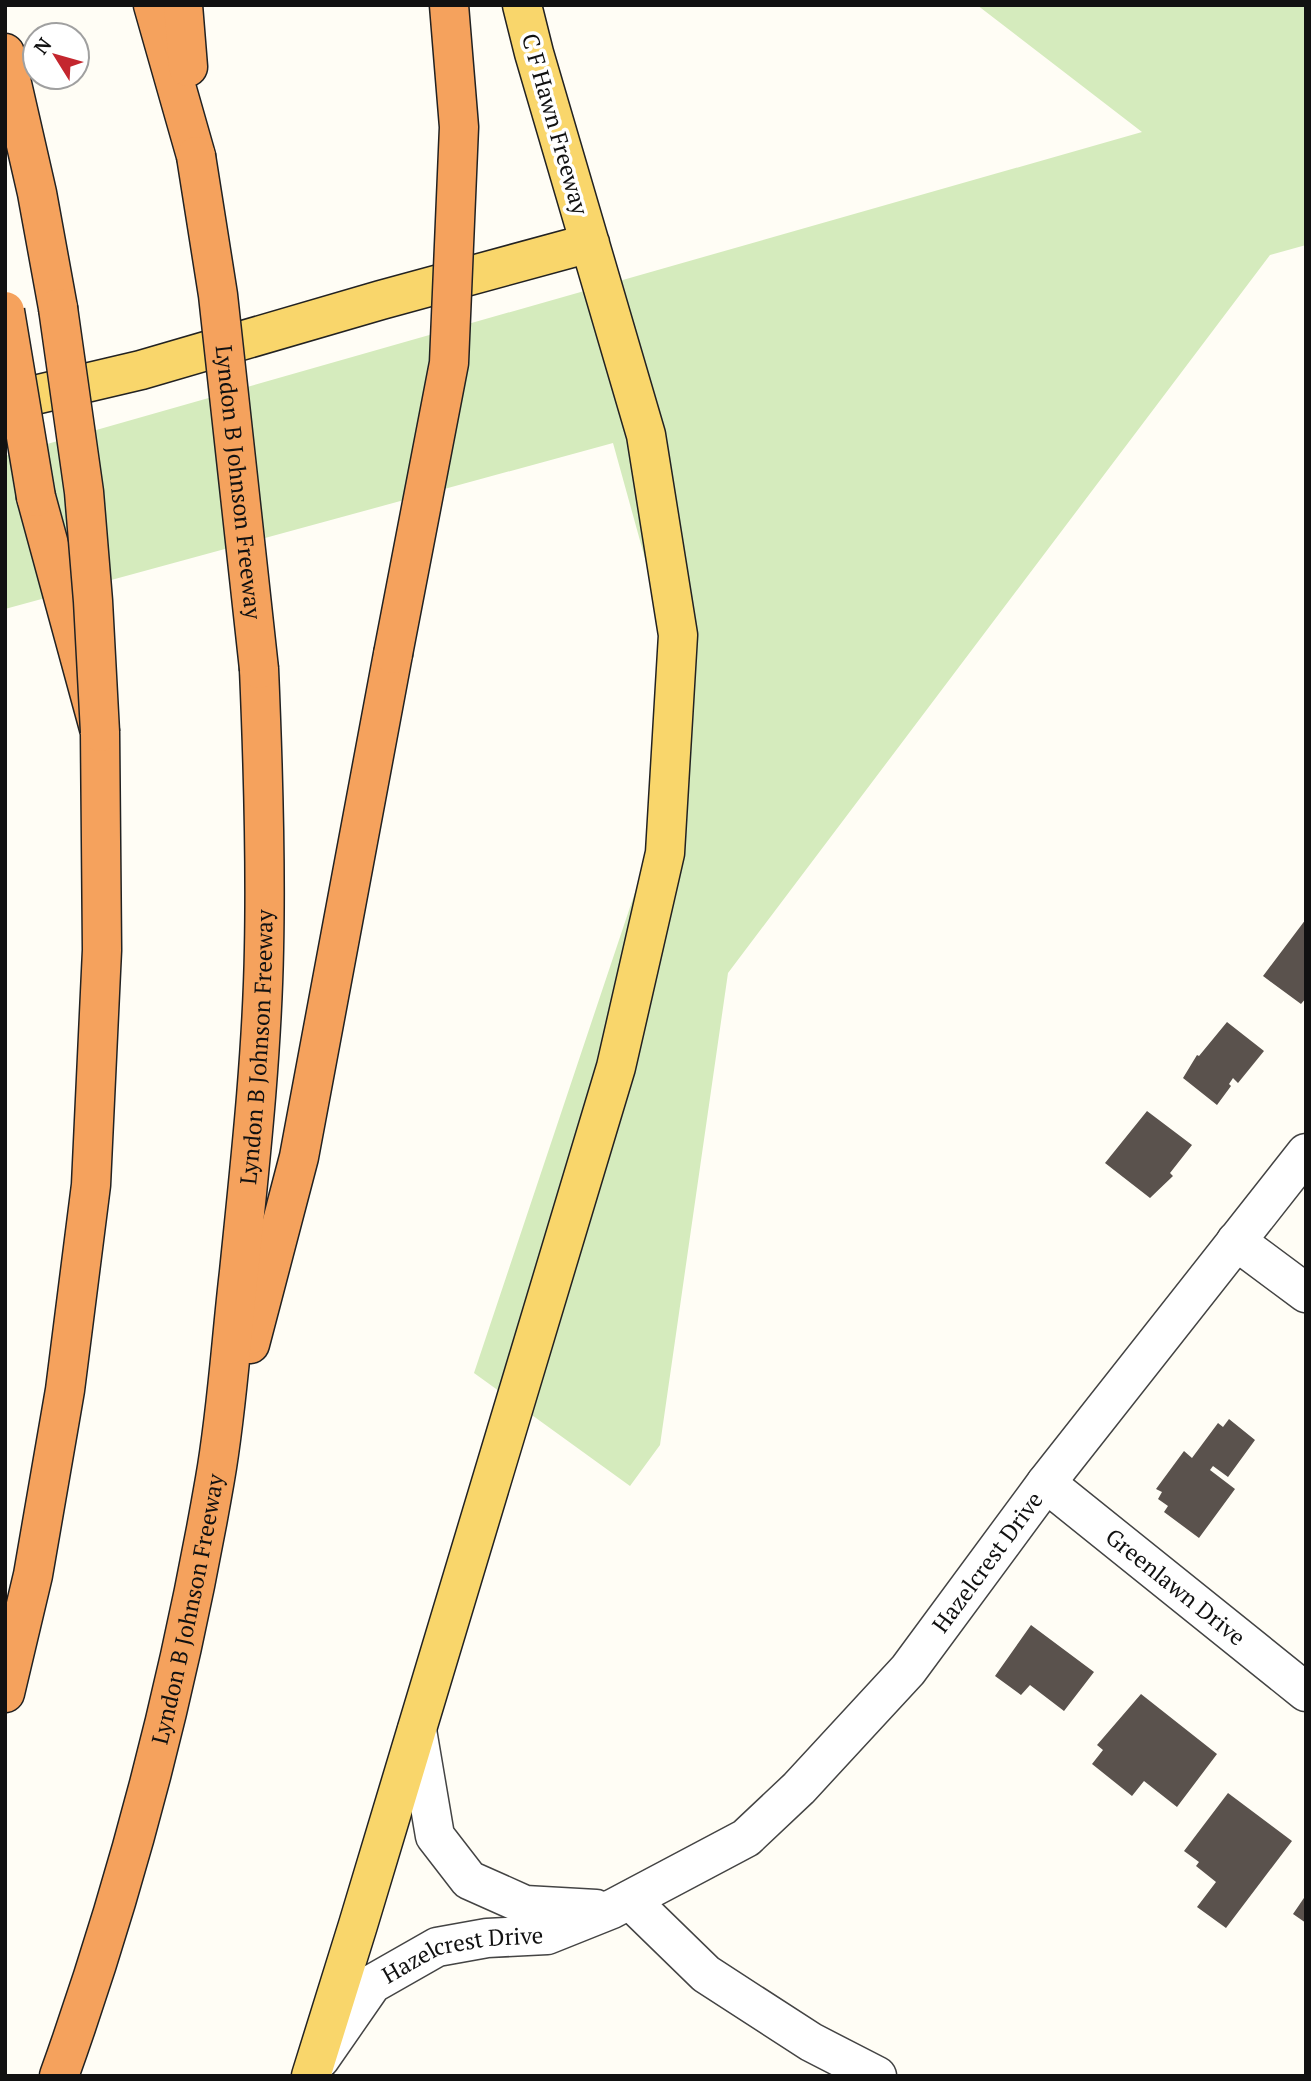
<svg xmlns="http://www.w3.org/2000/svg" width="1311" height="2081" font-family="'PT Serif',serif">
  <style>
    .green { fill: #d5ebbd }
    .building { fill: #5a524d }
    .lines { fill: none; stroke-linecap: round; stroke-linejoin: round }
    .minor-casing { stroke: #444; stroke-width: 41 }
    .major-casing { stroke: #222; stroke-width: 41 }
    .highway-casing { stroke: #222; stroke-width: 41 }
    .minor { stroke: #fff; stroke-width: 38 }
    .major { stroke: #f9d66b; stroke-width: 38 }
    .highway { stroke: #f5a25d; stroke-width: 38 }
    .highway-bridge-casing { stroke: #222; stroke-width: 41; stroke-linecap: butt }
    .highway-bridge { stroke: #f5a25d; stroke-width: 38 }
    .labels { text-anchor: middle; stroke-width: 7; stroke-linejoin: round; paint-order: stroke }
    .street-label { font-size: 23px; fill: #111; stroke: #fff }
  </style>
  <rect width="100%" height="100%" fill="#fffdf5"/>
  <path class="green" d="M977,5H1306V245L1270,255L728,973L660,1445L630,1486L474,1373L691,725L613,443L5,609V456L1142,132Z"/>
  <path class="building" d="M1306,919V998L1301,1004L1263,976Z
    M1227,1022L1264,1051L1238,1083L1233,1078L1229,1084L1231,1086L1217,1105L1183,1078L1197,1055L1199,1056Z
    M1147,1111L1192,1145L1170,1173L1173,1176L1150,1198L1105,1163Z
    M1229,1419L1255,1440L1228,1477L1213,1466L1210,1470L1235,1489L1199,1538L1164,1512L1168,1506L1158,1499L1162,1492L1156,1489L1184,1451L1192,1458L1218,1423L1223,1427Z
    M1031,1625L1094,1672L1064,1711L1030,1685L1021,1695L995,1676Z
    M1141,1694L1217,1754L1177,1807L1144,1781L1132,1796L1092,1764L1103,1750L1097,1745Z
    M1228,1793L1292,1841L1226,1928L1197,1907L1216,1882L1196,1866L1199,1862L1184,1851Z
    M1306,1895V1923L1293,1914Z"/>
  <g class="lines">
    <defs>
      <g id="minor">
        <path d="M1236,1241L1306,1293"/>
        <path id="s1" d="M1046,1483L1306,1692"/>
        <path d="M417,1730L435,1836L469,1880L525,1905L596,1909"/>
        <path d="M630,1900L706,1974L811,2042L877,2076"/>
        <path id="s2" d="M320,2059L372,1984L437,1947L487,1938L547,1935L612,1909L746,1838L799,1788L908,1670L1046,1483L1306,1153"/>
      </g>
      <path id="major" d="M5,402L141,370L381,300L590,243
        M311,2076L358,1925L616,1067L665,853L678,635L646,435L534,53L522,5"/>
      <g id="highway">
        <path d="M153,5L196,156"/>
        <path d="M183,5L188,67"/>
        <path d="M5,53L37,193L58,308"/>
        <path d="M250,1344L299,1157L393,654"/>
        <path d="M5,1693L33,1575L65,1390L91,1185L102,950L100,732L36,497"/>
        <path id="s3" d="M59,2076C128,1883 180,1681 215,1479C227,1411 231,1340 239,1272C250,1164 262,1057 264,949C266,856 263,762 259,669"/>
      </g>
    </defs>
    <use href="#minor" class="minor-casing"/>
    <use href="#major" class="major-casing"/>
    <use href="#highway" class="highway-casing"/>
    <use href="#minor" class="minor"/>
    <use href="#major" class="major"/>
    <use href="#highway" class="highway"/>
    <defs>
      <g id="highway-bridge">
        <path id="s4" d="M196,156L218,295L259,669"/>
        <path d="M58,308L84,492L93,601L100,732"/>
        <path d="M5,311L36,497"/>
        <path d="M393,654L449,363L459,127L449,5"/>
      </g>
    </defs>
    <use href="#highway-bridge" class="highway-bridge-casing"/>
    <use href="#highway-bridge" class="highway-bridge"/>
  </g>
  <g class="labels">
    <g class="street-label">
      <text transform="translate(555 124) rotate(74)" y="8">C F Hawn Freeway</text>
      <text dy="8" stroke="none"><textPath href="#s4" startOffset="329">Lyndon B Johnson Freeway</textPath></text>
      <text dy="8" stroke="none"><textPath href="#s3" startOffset="1052">Lyndon B Johnson Freeway</textPath></text>
      <text dy="8" stroke="none"><textPath href="#s2" startOffset="866">Hazelcrest Drive</textPath></text>
      <text dy="8" stroke="none"><textPath href="#s1" startOffset="166">Greenlawn Drive</textPath></text>
      <text dy="8" stroke="none"><textPath href="#s3" startOffset="485">Lyndon B Johnson Freeway</textPath></text>
      <text dy="8" stroke="none"><textPath href="#s2" startOffset="189">Hazelcrest Drive</textPath></text>
    </g>
  </g>
  <rect width="1311" height="2081" fill="none" stroke="#111111" stroke-width="14"/>
  <g transform="translate(56 56) rotate(307)"><circle r="33" fill="#ffffff" stroke="#a0a0a0" stroke-width="2"/>
  <path d="M0-5L12 26L0 18L-12 26Z" fill="#c4262e"/>
  <text y="-10" font-size="19" font-weight="bold" text-anchor="middle" fill="#111111">N</text>
  </g>
</svg>
